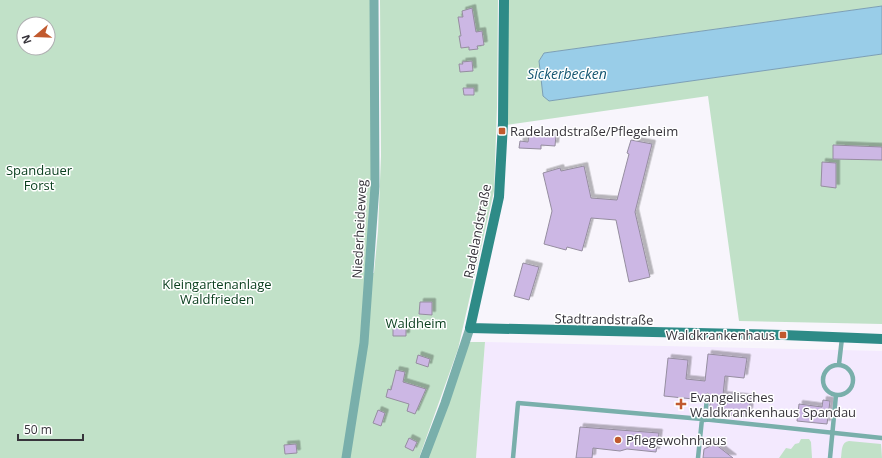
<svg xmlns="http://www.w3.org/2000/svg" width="882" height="458" font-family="'Open Sans',sans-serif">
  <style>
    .built { fill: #f3e9fe }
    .green { fill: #c1e1c8; fill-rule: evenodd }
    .water { fill: #99cde8; stroke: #7c9fb4 }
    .building { fill: #ccb7e4; stroke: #958d9f; filter: url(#shadow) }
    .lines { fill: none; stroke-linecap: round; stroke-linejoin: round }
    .lane { stroke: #79afab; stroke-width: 4.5 }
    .street { stroke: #79afab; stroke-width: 9 }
    .secondary { stroke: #2e8b87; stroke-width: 10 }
    .poi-dot { fill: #c15a2e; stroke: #fff; stroke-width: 1.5 }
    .labels { text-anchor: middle; stroke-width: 3; stroke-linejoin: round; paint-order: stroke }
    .poi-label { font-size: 13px; fill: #37343b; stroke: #fff; text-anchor: start }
    .park-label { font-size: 13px; fill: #0c4020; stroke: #fff }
    .street-label { font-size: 13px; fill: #37343b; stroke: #fff }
    .water-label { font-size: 14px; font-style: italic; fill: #145671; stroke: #fff }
  </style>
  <defs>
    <filter id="shadow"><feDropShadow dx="3.5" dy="-3.5" stdDeviation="0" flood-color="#0004"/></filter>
  </defs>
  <rect width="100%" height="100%" fill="#f8f5fc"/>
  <path class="built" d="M485,342L882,351V458H476Z"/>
  <path class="green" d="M0,0H374L373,273H374L378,231L381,156L380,0H498L497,107L494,191L458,349L419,458H0ZM24,24H48V48H24Z
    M508,0H882V6L544,53L539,61L549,101L882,54V324L739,321L708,96L507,125Z
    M466,342H485L476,458H424Z
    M801,439H809L811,442L812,458H779L786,448L791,449L795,444L799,443Z
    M849,441L881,444L882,458H841C842,451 841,442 849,441Z"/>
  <path class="water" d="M882,6V54L549,101L543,96L539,61L544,53Z"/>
  <path class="building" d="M472,8L476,32L482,31L484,45L477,46L478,49L469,50V47L461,48L459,36H461L458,17H463L462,11Z
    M472,61L473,71L460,72L459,64H463L462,62Z
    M463,88H474V95H464Z
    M541,134L556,135L555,146L541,145V149L519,148L520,141L528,142L529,135L541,136Z
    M631,140L652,144L635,212L650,277L629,282L616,220L591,218L582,251L567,247L566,250L544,244L552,211L543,173L560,168L561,171L584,166L591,198L617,200L629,154L627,153Z
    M833,145L882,147V160L833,159Z
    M822,162L836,163V188L821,186Z
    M523,263L539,267L529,300L514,296Z
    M420,302H432V315L419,314Z
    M393,327L406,328V336H393Z
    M708,354L747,358L744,378L725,376L723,395L751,398L748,417L709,413L711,397L708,393L704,395L703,400L664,396L668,358L688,360L686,379L705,381Z
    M418,355L430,359L428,367L416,363Z
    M396,370L405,372L403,382L426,389L415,414L407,411L409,404L386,397L388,389L391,390Z
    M823,400L830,401L827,424L797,421L799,404L822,407Z
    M378,410L385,413L381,426L373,423Z
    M580,427L659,433L656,452L627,449L620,451L593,448L592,458H576Z
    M409,438L417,442L413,451L405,447Z
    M296,444L297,453L285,454L284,445Z
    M715,444L733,458H703L704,449Z"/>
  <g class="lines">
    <path class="lane" d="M839,364L842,338
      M823 380a15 15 0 1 1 30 0a15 15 0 1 1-30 0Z
      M705,420L707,397
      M513,458L518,403L702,419
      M698,458L702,419L882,438
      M830,458L836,395"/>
    <path class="street" d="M346,458L364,343L375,186L374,0
      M424,458L445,403L470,328"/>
    <path class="secondary" d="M504,0L503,123L499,197L470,328L783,335L882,339"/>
  </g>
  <g class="poi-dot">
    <rect x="498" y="127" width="8" height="8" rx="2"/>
    <rect x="779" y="331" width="8" height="8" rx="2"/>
    <path d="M679 398h4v4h4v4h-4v4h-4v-4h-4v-4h4z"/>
    <circle cx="618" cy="440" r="4"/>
  </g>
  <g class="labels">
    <g class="poi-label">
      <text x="510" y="136">Radelandstraße/Pflegeheim</text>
      <text x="775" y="340" text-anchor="end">Waldkrankenhaus</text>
      <text x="690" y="402">Evangelisches<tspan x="690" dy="15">Waldkrankenhaus Spandau</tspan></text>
      <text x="626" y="445">Pflegewohnhaus</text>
    </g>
    <g class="park-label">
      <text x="39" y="175">Spandauer<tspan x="39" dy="15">Forst</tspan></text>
      <text x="217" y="289">Kleingartenanlage<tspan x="217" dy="15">Waldfrieden</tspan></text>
      <text x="416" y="328">Waldheim</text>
    </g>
    <g class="street-label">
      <text transform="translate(359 229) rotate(-87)" y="5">Niederheideweg</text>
      <text transform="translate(477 231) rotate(-79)" y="5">Radelandstraße</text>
      <text transform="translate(604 319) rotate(1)" y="5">Stadtrandstraße</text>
    </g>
    <g class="water-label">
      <text x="567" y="79">Sickerbecken</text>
    </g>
  </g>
  <g transform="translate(36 36) rotate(251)"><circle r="19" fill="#ffffff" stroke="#afaeb1"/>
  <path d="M0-3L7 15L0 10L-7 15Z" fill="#c15a2e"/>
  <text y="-6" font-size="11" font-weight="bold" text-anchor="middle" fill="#37343b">N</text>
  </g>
  <path d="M18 434v6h65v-6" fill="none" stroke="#37343b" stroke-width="2"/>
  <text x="24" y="434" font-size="12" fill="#37343b" stroke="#ffffff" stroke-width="3" paint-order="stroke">50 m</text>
</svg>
